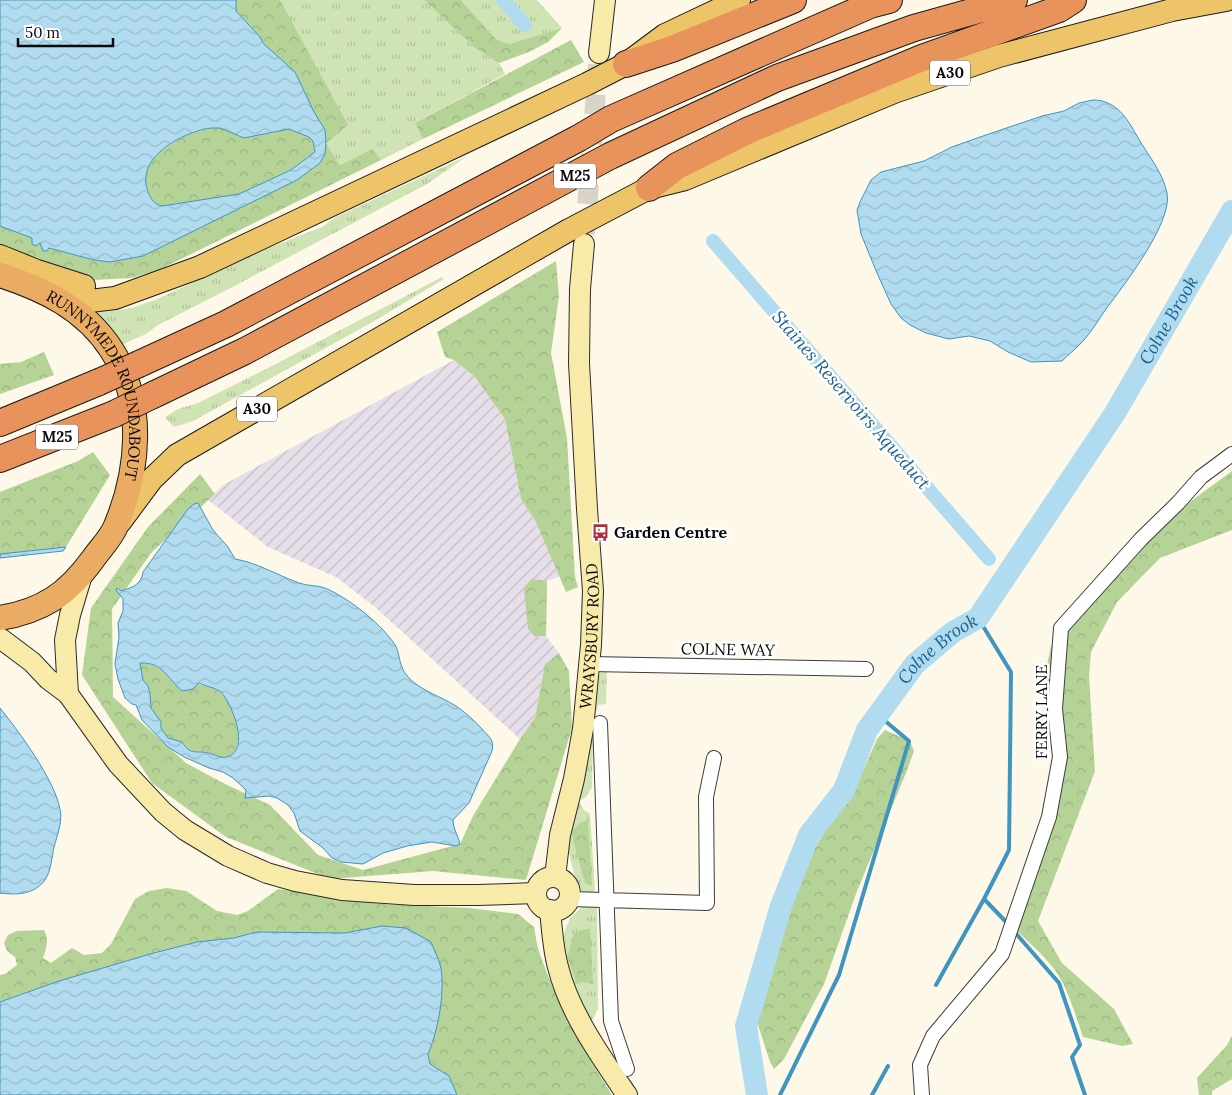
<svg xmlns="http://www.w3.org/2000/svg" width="1232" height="1095" font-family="Lora,serif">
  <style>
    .industrial { fill: url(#industrial-furrows) }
    .grass { fill: url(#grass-tufts) }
    .forest { fill: url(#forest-crowns) }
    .water { fill: url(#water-waves); stroke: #3f94c0; fill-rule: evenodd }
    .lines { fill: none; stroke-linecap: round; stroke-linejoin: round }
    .stream { stroke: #3f94c0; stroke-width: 4 }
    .canal { stroke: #b1dcf0; stroke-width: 14 }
    .river { stroke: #b1dcf0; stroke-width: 22 }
    .secondary-tunnel { stroke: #d8d4c7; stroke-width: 20; stroke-dasharray: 20 10; stroke-linecap: butt }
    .minor-casing { stroke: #3c3c3c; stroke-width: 16 }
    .secondary-casing { stroke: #2b2b2b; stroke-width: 22 }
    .primary-casing { stroke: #1a1a1a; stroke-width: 24 }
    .trunk-casing { stroke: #1a1a1a; stroke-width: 26 }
    .motorway-casing { stroke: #1a1a1a; stroke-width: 28 }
    .minor { stroke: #fff; stroke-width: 14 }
    .secondary { stroke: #f8eaa8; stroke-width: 20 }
    .primary { stroke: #edc568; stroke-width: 22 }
    .trunk { stroke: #eaac62; stroke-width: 24 }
    .motorway { stroke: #e8935b; stroke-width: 26 }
    .motorway-bridge-casing { stroke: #1a1a1a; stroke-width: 28; stroke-linecap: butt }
    .motorway-bridge { stroke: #e8935b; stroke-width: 26 }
    .labels { text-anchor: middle; stroke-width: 5; stroke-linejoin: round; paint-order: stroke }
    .shield { fill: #fff; stroke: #535353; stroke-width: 1 }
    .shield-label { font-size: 15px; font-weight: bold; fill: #090909 }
    .street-label { font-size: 16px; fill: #090909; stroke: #fff }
    .poi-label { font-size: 16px; font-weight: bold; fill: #090909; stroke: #fff; text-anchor: start }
    .water-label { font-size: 18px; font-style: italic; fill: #1f648f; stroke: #fff }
  </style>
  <defs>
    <pattern id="industrial-furrows" width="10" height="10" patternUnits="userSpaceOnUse" patternTransform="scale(1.25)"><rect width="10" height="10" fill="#e6dee8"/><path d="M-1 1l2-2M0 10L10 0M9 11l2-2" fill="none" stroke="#c4bdc6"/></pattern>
    <pattern id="grass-tufts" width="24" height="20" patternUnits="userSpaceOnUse" patternTransform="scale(1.25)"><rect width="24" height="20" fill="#d0e3b5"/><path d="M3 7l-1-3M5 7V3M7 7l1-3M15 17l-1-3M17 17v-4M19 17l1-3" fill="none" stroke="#b1c19a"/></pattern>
    <pattern id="forest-crowns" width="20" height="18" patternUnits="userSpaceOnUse" patternTransform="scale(1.25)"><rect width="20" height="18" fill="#b5d396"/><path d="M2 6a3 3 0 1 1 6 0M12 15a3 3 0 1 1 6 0" fill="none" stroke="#9ab480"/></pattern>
    <pattern id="water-waves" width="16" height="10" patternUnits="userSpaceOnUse" patternTransform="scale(1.25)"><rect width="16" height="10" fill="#b1dcf0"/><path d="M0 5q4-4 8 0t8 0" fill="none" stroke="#97bbcc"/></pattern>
  </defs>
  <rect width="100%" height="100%" fill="#fdf8e8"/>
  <path class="industrial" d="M454,360L475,377L505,419L521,499L536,522L561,576L547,581L546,636L559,653L545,664L535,718L520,739L375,607L336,577L268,547L207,499L225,484Z"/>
  <path class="grass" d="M280,0H424L475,48L499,63L505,74L415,123L423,139L381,160L373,149L340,165L326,143L285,10Z
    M461,0H537L562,28L511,44L497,40Z
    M467,156L427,184L221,293L158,325L146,334L119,346L91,313L132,308L157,299L266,249L322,227L336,217Z
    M442,277L444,279L369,324L193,421L174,427L165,417L178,409L198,403L268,368Z
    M607,669L606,704L598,705L593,722L592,787L586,797L579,801L584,810L590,814L595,889L593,893L589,894L582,891L577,886L566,840L596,680L601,672Z
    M597,904L598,1009L590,1025L566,974L563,936L570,918L583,906Z"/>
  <path class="forest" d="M235,0H280L348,125L326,143L340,165L373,149L381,160L171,264L158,270L131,278L93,280L0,248V226L32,238L36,246L40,243L49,248L94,260L110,262L143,256L314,168L325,130L260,37L236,11Z
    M424,0H461L497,40L510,44L562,28L548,42L529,52L499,63L475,48Z
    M571,40L584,62L423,139L415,123Z
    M212,128H220L244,138L289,129L309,137L313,141L315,152L291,170L239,194L162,206C154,204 152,200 149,193C132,158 184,132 212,128Z
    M556,261L559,296L551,353L567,438L575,577L578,587L566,592L536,522L521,499L505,419L475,377L454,360L445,357L437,332Z
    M44,352L54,375L0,394V364L21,362Z
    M93,452L110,475L66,547L0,554V492L78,461Z
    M1232,471V530L1160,558L1117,602L1091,652L1089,676L1095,771L1038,921L1062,963L1114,1009L1133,1044L1122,1046L1083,1037C1076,1017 1070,995 1059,976C1047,957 1027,941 1011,925L1044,827L1058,756L1044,679L1051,646L1070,622L1172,515Z
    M200,474L215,494L151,553L112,609L113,697L186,763L223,783L270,805L318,855L363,870L460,844L473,816L520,739L535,718L545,664L559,653L569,671L572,728L526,880L433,871L330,879L226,837L152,783L82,675L91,608L148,527Z
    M531,579L547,581L546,636H535L528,629L524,590Z
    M140,663C157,663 166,672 175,685C188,684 209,682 220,692C232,702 250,749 227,757C220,759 215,754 208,753C195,750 192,756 182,742L168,738L161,728V722L151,708L150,694L148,686L143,680Z
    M885,730L910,741L914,751L906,773L857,891L824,984L784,1059L774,1069L770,1062L758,1025L756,1011L759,984L797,876L864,769L877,739Z
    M588,820L592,886L585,883L571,832L580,823Z
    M167,888L186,891L217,911L237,915L248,911L278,889L381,904L469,908L518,914L534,927C536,937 537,948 541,957C558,1006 584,1051 612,1095H457L449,1076L430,1064L428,1054L433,1042L382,926L345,933L256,932L234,938L197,942L150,954L59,981L0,1002V975L5,974L17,965L15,957L7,951L4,943L8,935L17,931L44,930C49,940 47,947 43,958L51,963L72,948L84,955L102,953L111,944L135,899L149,891Z
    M590,928L593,984L576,981L567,957L574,933Z
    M1232,1036V1079L1212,1091V1095H1199L1197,1078L1227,1045Z"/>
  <path class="water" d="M0,0H236V11L260,37L264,44L295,72L314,112L325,130L326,143L325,154L320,163L297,180L143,256L110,262L94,260L49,248L47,251H43L40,243L36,246L32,244V238L0,226ZM212,128H220L244,138L289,129L309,137L313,141L315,152L291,170L239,194L162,206C154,204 152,200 149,194C132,158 184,131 212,128Z
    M1093,100C1116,100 1127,118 1137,136C1147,154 1163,172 1167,193C1173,222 1124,285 1106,309C1099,319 1092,331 1084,340C1077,348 1069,354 1062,361L1031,362L1008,352L990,341L969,336L949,339L926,333L910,325L901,318L891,304L877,273L861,234L857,210L860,202L871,180L881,172L924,161L952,147L980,137L1042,116L1064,111L1079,103Z
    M198,503L213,530L228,547L235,559C258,563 277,575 299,583C307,586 316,585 325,588C348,598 378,621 393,642C402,653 396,665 410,679C422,691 442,697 456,706C465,712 474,720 482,729C488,736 495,740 492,751L469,803L453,820C453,828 458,836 460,844L456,846L432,842L407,846L383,853L363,864L341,862L332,858L323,848L300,831L294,813L288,805L277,798L269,796L245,798L246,790L233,778L223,772L209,768L184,757L168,747L142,720L136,705L132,704L125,698L118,679L115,664L119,637L118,623L123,611V599L116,590L117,588L121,591C133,587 141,585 143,572L188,509L194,504ZM140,663C163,662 167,678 182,691L193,689L199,683C205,686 216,688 221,692C232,704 251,750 227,757C220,759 215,754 208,753C195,750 191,756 182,742L168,738L161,728V722L151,708L150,694L148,686L143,680Z
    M66,547L63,551L0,558V554Z
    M0,708C20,733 54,779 60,809C63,820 57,836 54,847C52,856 51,871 45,880C34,895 16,895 0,893Z
    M382,926L406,928L431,942C434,950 439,959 441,968C445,993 438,1031 428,1054L430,1064L449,1076L457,1095H0V1002L59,981L150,954L197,942L234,938L256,932L345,933Z"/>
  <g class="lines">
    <path class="stream" d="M984,899L1009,925
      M1013,930L1059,983L1080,1045L1072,1057L1085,1095
      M936,985L984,899L1009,850L1011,672L978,618
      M780,1095L839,975L909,741L878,715
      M872,1095L888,1066"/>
    <path class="canal" d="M503,0L525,25
      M713,241L989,559"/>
    <path class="river" id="s1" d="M757,1095L746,1026L781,906L809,835L844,790L867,730L915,664L953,632L978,618L1115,413L1232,211"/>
    <path class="secondary-tunnel" d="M585,234L599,53"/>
    <defs>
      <path id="minor" d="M590,664L866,669
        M600,723L611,1021L627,1069
        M569,899L707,903L706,797L714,758
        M922,1095L920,1065L933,1036L1002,954L1049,817L1060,757L1055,709L1061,628L1141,539L1178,503L1201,477L1232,454"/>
      <g id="secondary">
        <path d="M599,53L605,0"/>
        <path d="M0,638L32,662L48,679L68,694L118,764L163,812L185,830L228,856L267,873L295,881L342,890L414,895H478L536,893"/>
        <path d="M68,694L65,640L70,615L82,575"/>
        <path id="s2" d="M555,877L560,835L574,779L583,729L591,645L593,591L587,509L579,363L580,289L584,244"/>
        <circle cx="553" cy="894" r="17"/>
        <path d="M550,910C552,929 553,949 558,967C569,1012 601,1057 627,1095"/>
      </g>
      <path id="primary" d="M0,256L37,271L84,286
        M48,292L90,301L115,298L200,267L587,84L626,64L665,35L739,0
        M120,522L152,479L177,455L569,230L649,188L685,179L894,92L999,56L1172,10L1226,0"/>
      <g id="trunk">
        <path id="s3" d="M0,275C44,289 85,309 111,349C146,402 139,472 115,528C110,539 100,549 93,559C82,574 69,589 53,599C37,609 19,615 0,618"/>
      </g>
      <path id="motorway" d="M626,64L672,49L793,0
        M649,188L677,166L747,131L922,58L1059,9L1073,0
        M139,364L226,324L579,138L611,119L870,5L889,0
        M153,395L245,351L610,156L777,78L914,28L1014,0
        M0,423L99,382
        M0,459L114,414"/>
    </defs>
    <use href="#minor" class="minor-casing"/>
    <use href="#secondary" class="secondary-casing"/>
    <use href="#primary" class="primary-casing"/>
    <use href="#trunk" class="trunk-casing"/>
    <use href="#motorway" class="motorway-casing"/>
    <use href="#minor" class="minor"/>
    <use href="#secondary" class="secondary"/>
    <use href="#primary" class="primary"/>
    <use href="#trunk" class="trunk"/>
    <use href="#motorway" class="motorway"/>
    <defs>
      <path id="motorway-bridge" d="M99,382L139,364
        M114,414L153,395"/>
    </defs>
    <use href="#motorway-bridge" class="motorway-bridge-casing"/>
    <use href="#motorway-bridge" class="motorway-bridge"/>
  </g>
  <defs>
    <symbol id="bus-bare" viewBox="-9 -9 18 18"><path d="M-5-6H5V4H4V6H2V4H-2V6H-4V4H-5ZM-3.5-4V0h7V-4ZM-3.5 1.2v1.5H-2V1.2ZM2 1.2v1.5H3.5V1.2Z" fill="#ac2f3c" stroke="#fff" stroke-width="2.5" paint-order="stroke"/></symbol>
  </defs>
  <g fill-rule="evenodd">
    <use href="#bus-bare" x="588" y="520" width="25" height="25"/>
  </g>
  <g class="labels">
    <g class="shield">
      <rect x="930" y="60.5" width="40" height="25" rx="4"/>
      <rect x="554" y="163.5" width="42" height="25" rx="4"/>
      <rect x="237" y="396.5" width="40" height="25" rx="4"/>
      <rect x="36" y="424.5" width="42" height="25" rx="4"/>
    </g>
    <g class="shield-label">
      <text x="950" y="78">A30</text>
      <text x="575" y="181">M25</text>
      <text x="257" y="414">A30</text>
      <text x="57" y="442">M25</text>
    </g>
    <g class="street-label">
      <text dy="6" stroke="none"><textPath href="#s3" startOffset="162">RUNNYMEDE ROUNDABOUT</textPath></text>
      <text dy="6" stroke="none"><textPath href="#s2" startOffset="244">WRAYSBURY ROAD</textPath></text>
      <text transform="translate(728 649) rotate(1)" y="6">COLNE WAY</text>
      <text transform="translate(1041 712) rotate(-90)" y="6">FERRY LANE</text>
    </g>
    <g class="poi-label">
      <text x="614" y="538">Garden Centre</text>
    </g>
    <g class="water-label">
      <text dy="6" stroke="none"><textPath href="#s1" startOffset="906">Colne Brook</textPath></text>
      <text transform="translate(851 400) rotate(49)" y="6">Staines Reservoirs Aqueduct</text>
      <text dy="6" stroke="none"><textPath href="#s1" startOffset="501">Colne Brook</textPath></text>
    </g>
  </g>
  <path d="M18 38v8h95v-8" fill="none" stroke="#090909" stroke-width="2.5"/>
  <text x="25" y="38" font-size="15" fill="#090909" stroke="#ffffff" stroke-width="4" paint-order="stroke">50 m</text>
</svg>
